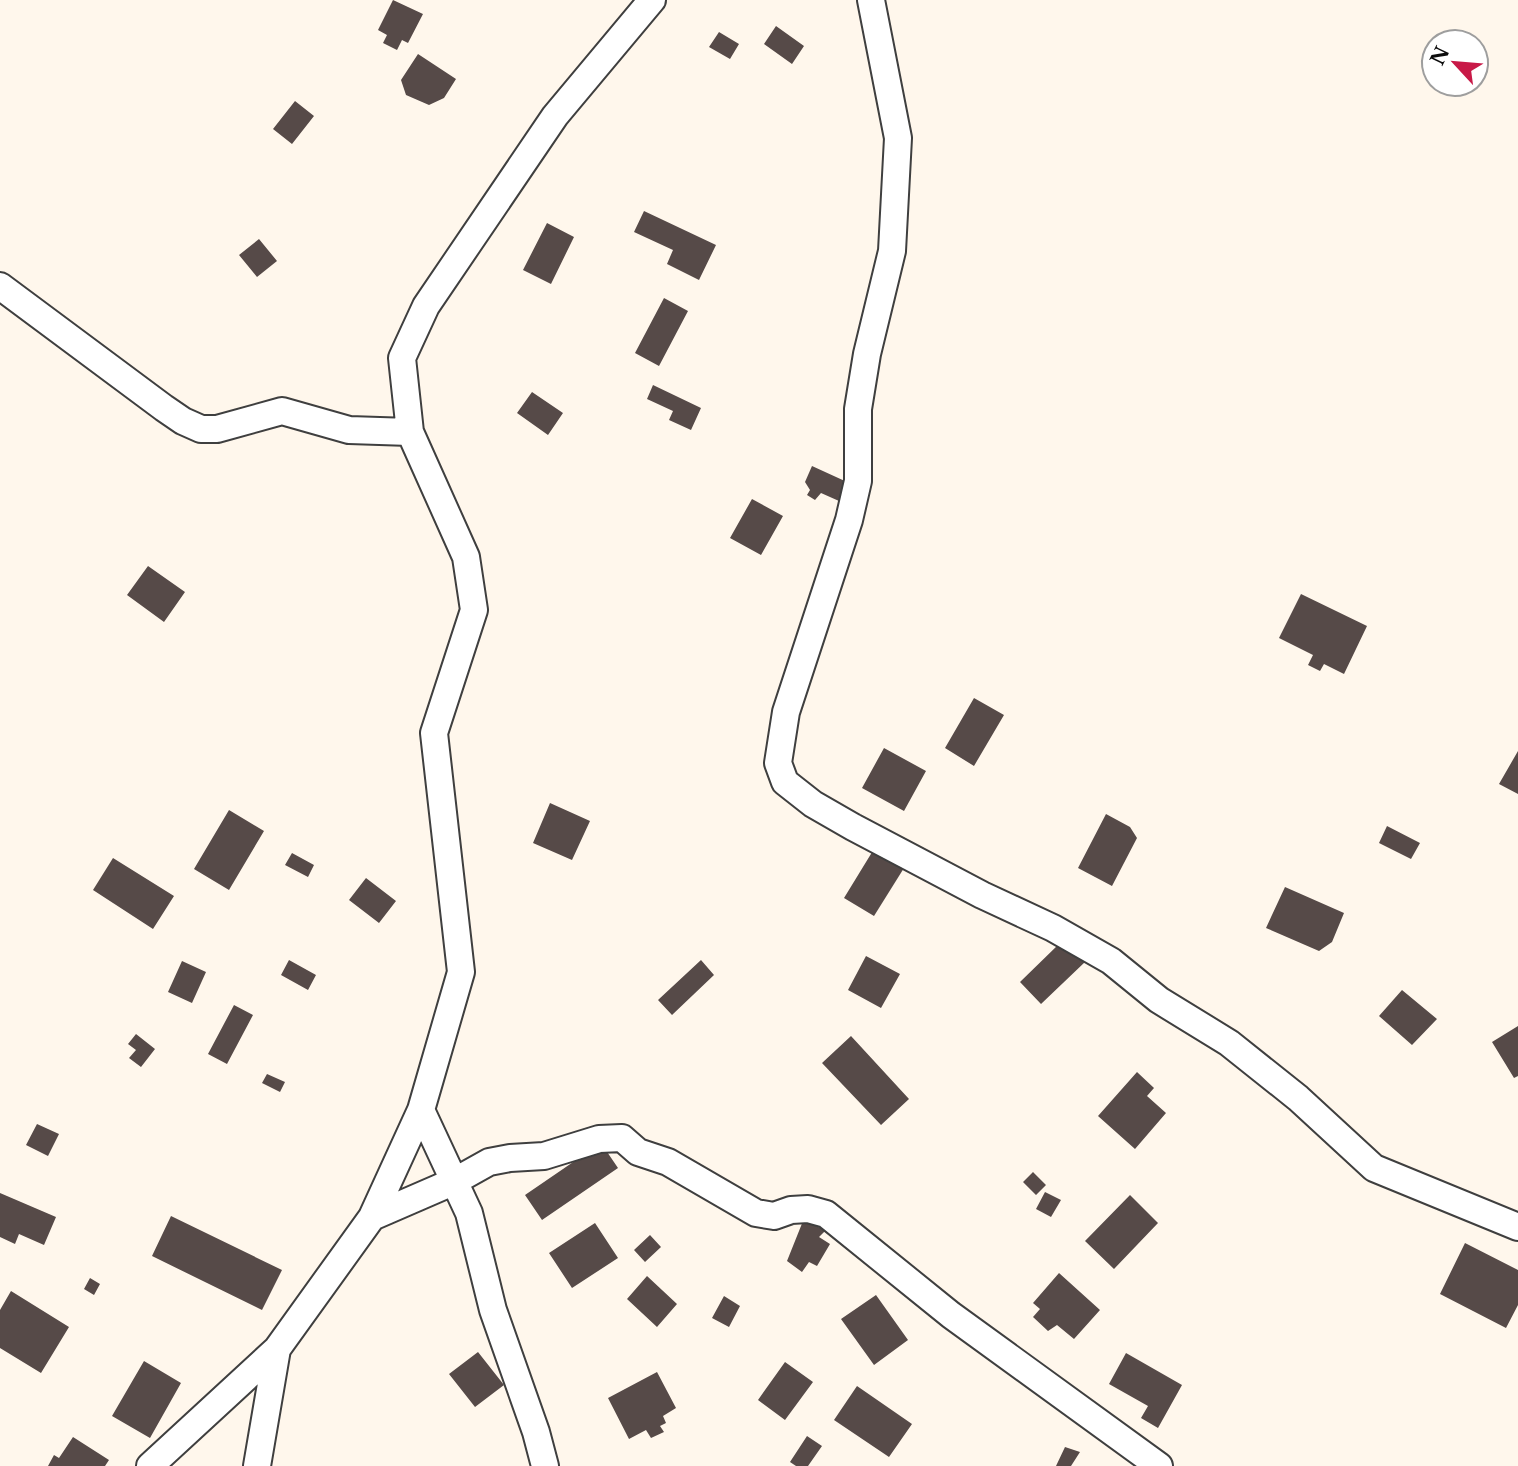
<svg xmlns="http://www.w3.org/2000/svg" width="1518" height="1466" font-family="'Libre Baskerville',serif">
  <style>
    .building { fill: #564a48 }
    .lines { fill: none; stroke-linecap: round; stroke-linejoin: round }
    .street-casing { stroke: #3f3f3f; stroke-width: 30 }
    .street { stroke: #fff; stroke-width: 26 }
  </style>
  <rect width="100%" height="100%" fill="#fff7ec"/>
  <path class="building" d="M393,0L423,14L408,43L402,40L397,50L383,43L387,35L378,30Z
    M776,26L804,46L792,64L764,44Z
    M719,32L739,44L730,59L709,47Z
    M418,54L456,79L444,98L429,105L406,95L401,80Z
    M295,101L314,116L292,144L273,129Z
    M644,211L716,245L699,280L667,264L673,250L634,232Z
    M547,223L574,237L551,284L523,270Z
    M259,239L277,261L257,277L239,255Z
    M664,298L688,311L659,366L635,353Z
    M653,385L701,408L691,430L669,420L673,411L647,399Z
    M532,392L563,413L548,435L517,413Z
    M812,466L847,482L839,501L821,493L815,500L807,495L810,490L805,482Z
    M752,499L783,516L761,555L730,538Z
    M148,566L185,592L164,622L127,595Z
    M1301,594L1367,626L1344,674L1324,664L1320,671L1308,665L1313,655L1279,638Z
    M974,698L1004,715L974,766L945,748Z
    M884,748L926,771L904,811L862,788Z
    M1518,751V794L1499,784Z
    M550,803L590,821L572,860L533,843Z
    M229,810L264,831L229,890L194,869Z
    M1106,814L1130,827L1137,838L1112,886L1078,868Z
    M1387,826L1420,843L1411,859L1379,843Z
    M874,849L904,868L874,916L844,898Z
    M292,853L314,865L308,877L285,865Z
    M113,858L174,896L153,929L93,890Z
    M366,878L396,901L379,923L349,900Z
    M1285,887L1344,913L1332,942L1319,951L1266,928Z
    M1059,944L1073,949L1085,962L1041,1004L1020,982Z
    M866,956L900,974L881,1008L848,990Z
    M289,960L316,975L308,990L281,975Z
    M701,960L714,975L672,1015L658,1000Z
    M182,961L206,972L192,1003L168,992Z
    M1402,990L1437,1019L1412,1045L1379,1016Z
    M234,1005L253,1015L227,1064L208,1054Z
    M1518,1026V1076L1514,1078L1492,1042Z
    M136,1034L155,1049L141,1067L129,1058L136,1050L128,1044Z
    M851,1036L909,1099L881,1125L822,1063Z
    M1137,1072L1154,1088L1147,1096L1166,1113L1135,1149L1098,1116Z
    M267,1074L285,1082L280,1092L262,1083Z
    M37,1124L59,1134L48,1156L26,1145Z
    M601,1143L618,1168L542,1220L525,1195Z
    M1033,1172L1046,1185L1036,1195L1023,1182Z
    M1045,1192L1061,1200L1051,1217L1036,1209Z
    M0,1193L56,1217L44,1245L19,1234L15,1244L0,1237Z
    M1130,1195L1158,1223L1114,1269L1085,1241Z
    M171,1216L282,1270L262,1310L152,1256Z
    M803,1221L826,1230L819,1237L830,1244L817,1266L809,1262L802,1272L787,1261Z
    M595,1223L618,1258L572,1288L549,1253Z
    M650,1235L661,1247L645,1262L634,1250Z
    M1465,1243L1518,1270V1305L1506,1328L1440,1294Z
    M1059,1273L1100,1310L1074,1339L1057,1325L1048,1331L1033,1317L1040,1309L1033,1303Z
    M647,1276L677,1304L657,1327L627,1299Z
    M90,1278L100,1284L94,1295L84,1289Z
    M11,1291L69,1327L41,1373L0,1348V1310Z
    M876,1295L908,1340L874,1365L841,1319Z
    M724,1296L740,1306L729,1327L712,1318Z
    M478,1352L504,1385L475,1407L449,1374Z
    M1126,1353L1182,1385L1158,1428L1141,1418L1148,1406L1109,1384Z
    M144,1361L181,1383L150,1438L112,1416Z
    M785,1362L813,1382L785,1420L758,1400Z
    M657,1372L676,1408L663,1416L666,1423L660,1426L664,1432L651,1438L646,1430L629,1439L608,1398Z
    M857,1386L912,1424L889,1457L834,1420Z
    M807,1436L822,1446L808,1466H796L790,1462Z
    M73,1437L109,1460L105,1466H48L54,1455L59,1458Z
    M1065,1447L1080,1452L1071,1466H1056Z"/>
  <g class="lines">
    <defs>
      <path id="street" d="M871,0L898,138L892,251L867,354L858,409V481L849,520L786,712L778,763L785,782L813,804L853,827L982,895L1053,928L1111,961L1159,1000L1229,1043L1298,1098L1374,1168L1518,1227
        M0,286L164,408L183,421L201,429H217L282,411L349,430L410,432
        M421,1110L469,1213L493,1310L536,1432L545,1466
        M372,1217L455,1181L489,1162L510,1158L544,1156L599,1139L622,1138L638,1152L668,1162L756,1213L774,1216L791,1210L808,1209L826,1214L951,1315L1159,1466
        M150,1466L277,1349
        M257,1466L277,1349L372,1217L421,1110L461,972L434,733L474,610L466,557L410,432L402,358L426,306L555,116L652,0"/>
    </defs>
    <use href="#street" class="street-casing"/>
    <use href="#street" class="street"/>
  </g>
  <g transform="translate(1455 63) rotate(296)"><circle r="33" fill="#ffffff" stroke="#9e9e9e" stroke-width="2"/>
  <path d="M0-5L12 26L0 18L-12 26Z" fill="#c81947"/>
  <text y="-10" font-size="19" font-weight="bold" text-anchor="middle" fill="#0c0c0c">N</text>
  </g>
</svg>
